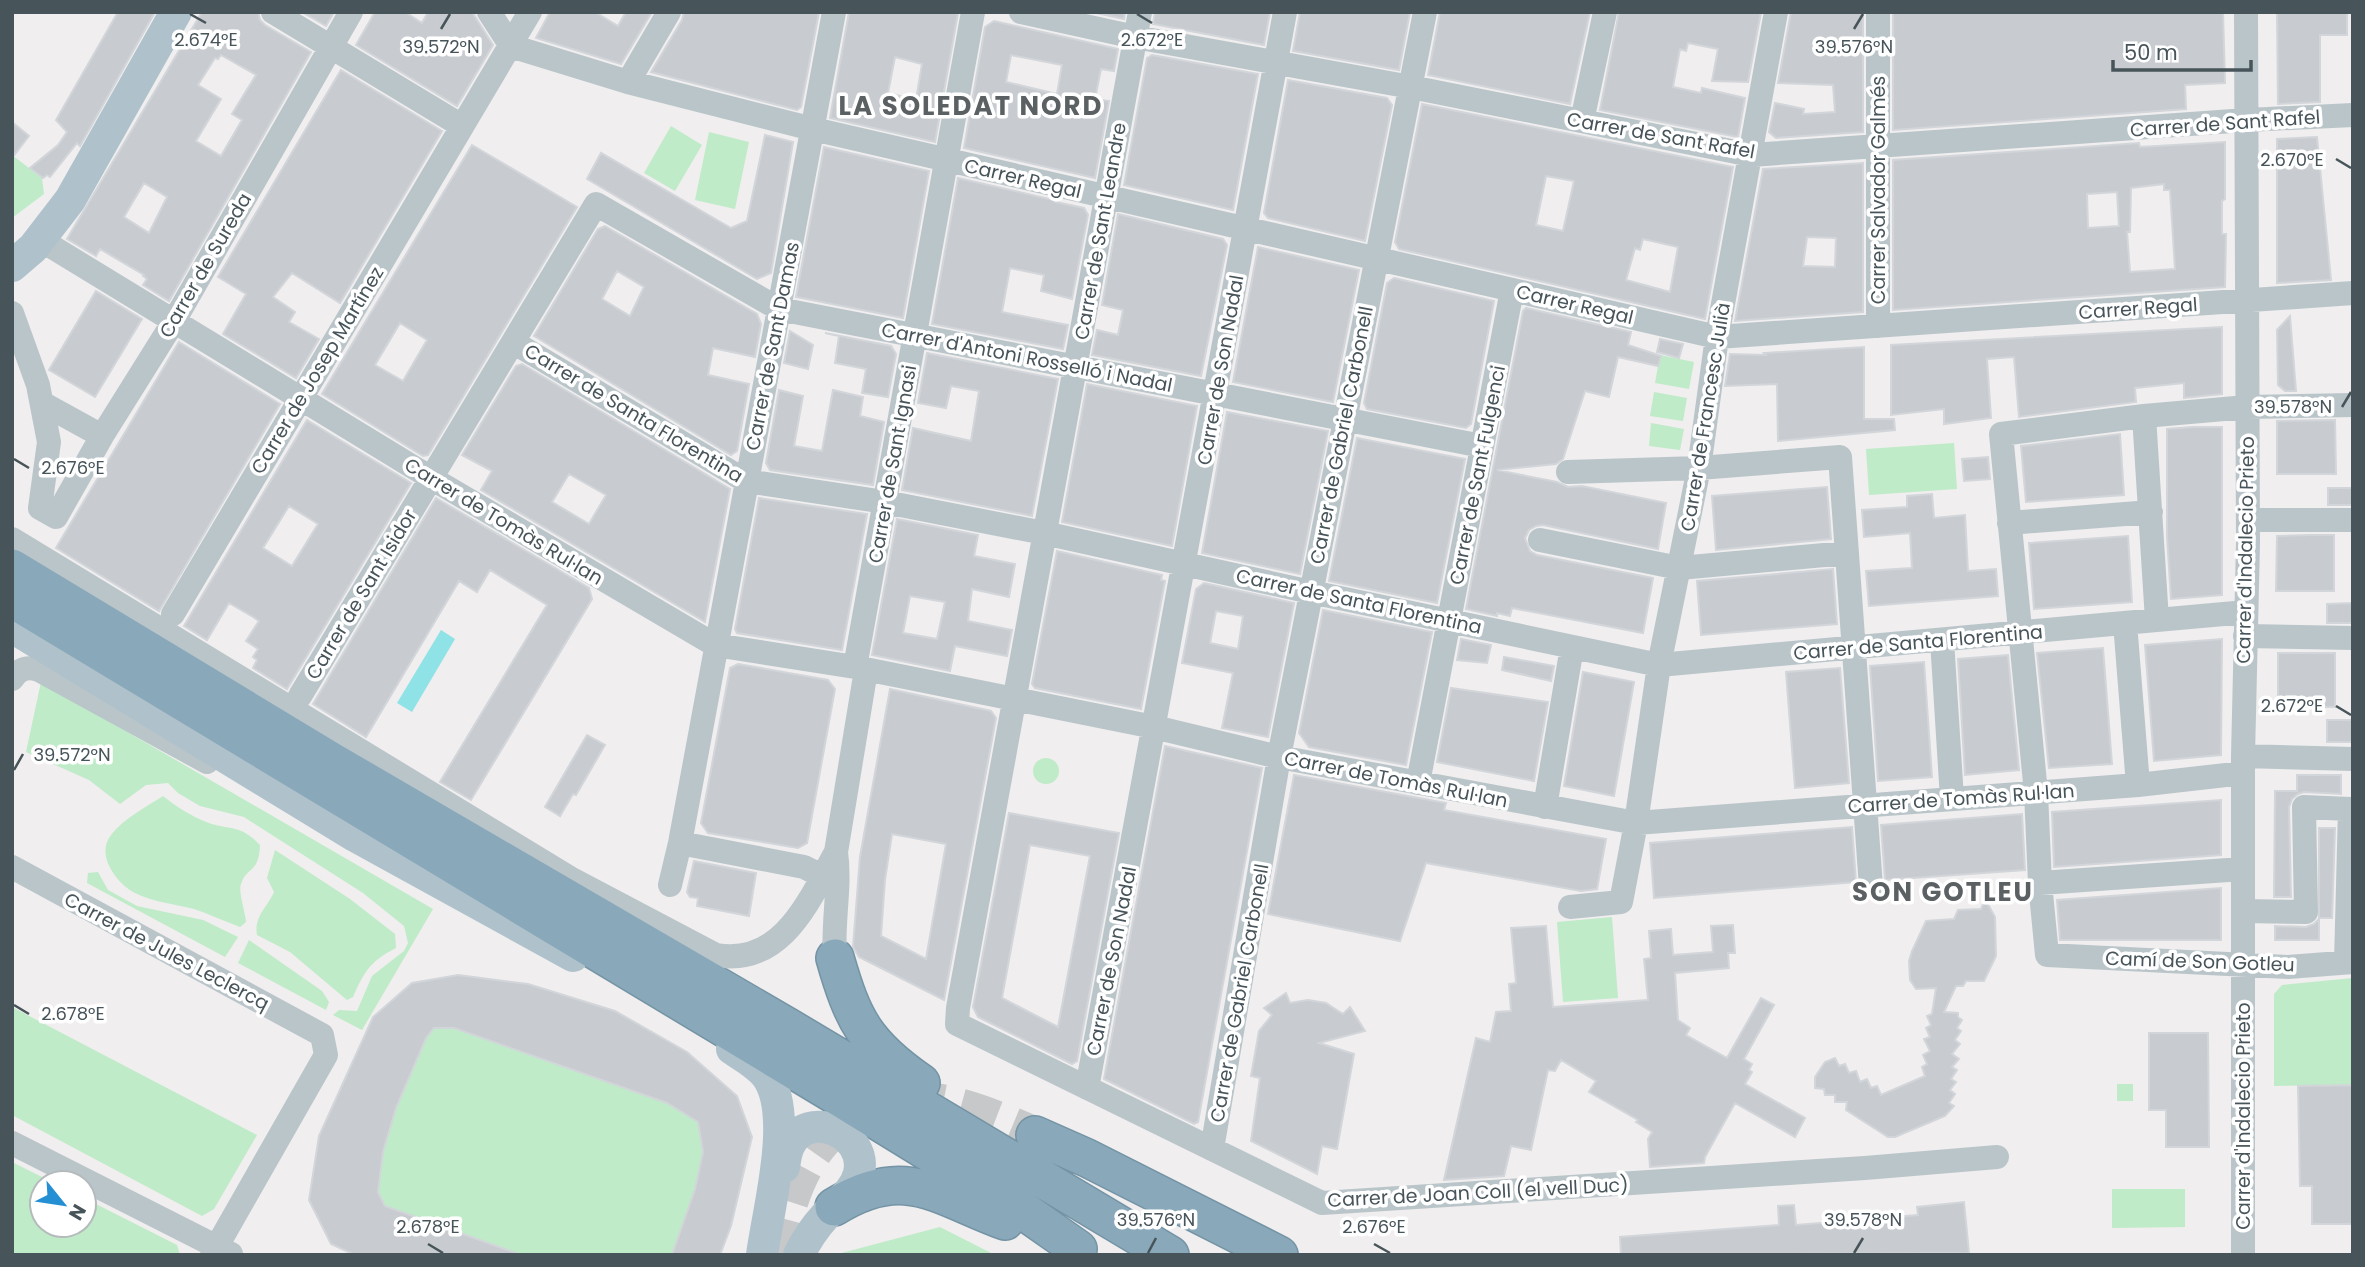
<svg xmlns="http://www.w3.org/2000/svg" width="2365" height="1267" font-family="Poppins,sans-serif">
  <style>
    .green { fill: #bfebc8 }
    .water { fill: #8fe2e6 }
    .building { fill: #c8ccd0; stroke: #d2d5d9; stroke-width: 2; fill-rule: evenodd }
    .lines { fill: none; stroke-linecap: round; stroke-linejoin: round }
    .highway-tunnel { stroke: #c6c8c9; stroke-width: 37; stroke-dasharray: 37 18; stroke-linecap: butt }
    .highway-casing { stroke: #7494a5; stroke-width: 40 }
    .minor { stroke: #bac5ca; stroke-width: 24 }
    .major { stroke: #afc2cb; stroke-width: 32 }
    .highway { stroke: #89a9ba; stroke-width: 37 }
    .ticks { fill: none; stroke: #47545a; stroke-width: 2.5 }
    .labels { text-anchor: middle; stroke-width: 7; stroke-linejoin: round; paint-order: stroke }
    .street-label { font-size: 19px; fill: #47545a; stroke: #fff }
    .district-label { font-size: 26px; font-weight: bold; letter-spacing: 2px; fill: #5b6062; stroke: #fff }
    .ticks-label { font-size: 18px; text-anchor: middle; fill: #47545a; stroke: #fff; stroke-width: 7; stroke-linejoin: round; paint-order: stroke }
  </style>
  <rect width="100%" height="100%" fill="#f0eeee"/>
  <path class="green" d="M671,126L702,145L675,191L644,173Z
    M709,132L749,142L735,209L695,200Z
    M12,155L42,178L44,194L12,218Z
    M1660,355L1694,362L1689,389L1655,383Z
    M1654,392L1687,398L1683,421L1650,416Z
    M1651,423L1684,429L1680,450L1649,446Z
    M1954,443L1957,489L1869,495L1866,449Z
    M41,682L433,909L362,1030L333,1015L339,1010L357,1011L372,976L404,951L408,943L404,926L363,893L244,817L200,806L178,793L168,783L146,785L120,804L89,780L26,752Z
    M1033 771a13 13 0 1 1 26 0a13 13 0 1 1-26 0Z
    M163,796C177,807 189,815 206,822C230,831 239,823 260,845C259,874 246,867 241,884C238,891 245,911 246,922L240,927C224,921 209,914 194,909C175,904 152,902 135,893C117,884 95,855 111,835C123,819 146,807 163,796Z
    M275,850L350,899L395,934L396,948C370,961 364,972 353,997L347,1000L290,952L257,935C254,916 267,908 274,892L267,878Z
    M98,872L108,890L137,906L203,920L238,937L225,957L87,883L88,873Z
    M1612,917L1618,998L1563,1002L1557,922Z
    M249,940L322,991L329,1002L326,1010L238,963Z
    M2353,978V1085L2274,1086V994L2282,985Z
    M12,1007L257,1135L214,1209L202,1216L12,1115Z
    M434,1028H454L667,1103L698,1122L703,1152L695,1189L672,1255H521L385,1206L378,1192L383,1152L396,1108L426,1038Z
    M2117,1084H2133V1101H2117Z
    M12,1162L54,1183H42V1225H84V1198L177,1245L180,1255H12Z
    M2112,1189H2185V1227L2112,1228Z
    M940,1227L995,1255H834Z"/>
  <path class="water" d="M441,630L455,639L412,712L397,703Z"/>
  <path class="building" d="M118,12H155L80,146L77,143L50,177L47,175L43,178L30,168L58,145L67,132L56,120Z
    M202,12H258L260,20L265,25L311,52L169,301L143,285L147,279L143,276L144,275L100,249L96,256L67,239ZM221,55L256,75L232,114L242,120L221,156L196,141L221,99L198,85L215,58L218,59ZM144,183L167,197L149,233L124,217Z
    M302,12H334L326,26Z
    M375,12H405L422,23L428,12H472L493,45L457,106L356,45Z
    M550,12H595L618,26L626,12H652L621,64L536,38Z
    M684,12H819L801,107L797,110L651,72L682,20Z
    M849,12L958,13L935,142L830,118ZM895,57L922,64L916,100L888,93Z
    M1092,12H1125L1124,19Z
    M1155,12H1270L1264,45L1153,24Z
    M1300,12H1410L1399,70L1293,51Z
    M1440,12H1590L1570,104L1428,75Z
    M1619,12H1761L1748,82L1712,81L1718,49L1688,43L1686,51L1680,49L1674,81L1673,87L1701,93L1702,88L1745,98L1738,137L1600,110Z
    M1791,12H1863V132L1776,138L1769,132L1775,103L1804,109L1803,114L1835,112L1833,85L1778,83Z
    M1893,12H2223L2225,83L2185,85L2186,109L1893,130Z
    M2277,12H2347V35H2320V102L2278,104Z
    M994,21L1118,49L1114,71L1101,69L1095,99L1109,101L1095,178L964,148L985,27ZM1011,55L1062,65L1057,94L1006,82Z
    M1152,55L1258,74L1233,210L1124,185L1147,58Z
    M341,70L442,131L340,303L292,273L273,297L295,312L289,322L319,339L296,378L223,334L246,294L218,277Z
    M1288,80L1387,98L1392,105L1365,241L1268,218L1264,213Z
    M1422,104L1733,167L1705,319L1399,249L1395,242ZM1546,176L1574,181L1563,231L1536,225ZM1643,239L1678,247L1670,292L1626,280L1635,248L1640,250Z
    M12,122L29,136L12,158Z
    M765,135L793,142L771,273L757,279L587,179L601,153L731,228L747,221Z
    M2317,137L2331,280L2277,283V139Z
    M2225,142V199L2222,201V234H2226L2225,287L1893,310V160L2139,143L2140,147ZM2164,184V190H2170L2175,269L2130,272L2127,232H2130L2131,188ZM2117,192L2119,226L2088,228L2087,194Z
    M472,145L577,207L428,455L423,456L322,394ZM400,323L427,340L403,381L375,365Z
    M824,147L929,171L903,318L796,297Z
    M1863,163V312L1735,321L1763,169ZM1807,237L1836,238L1835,267L1803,266Z
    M958,178L1058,201L1056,202L1084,208L1088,215L1072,299L1041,291L1044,275L1010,268L1002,312L1068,325L1063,349L932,324Z
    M1118,214L1223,239L1227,245L1201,376L1092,355L1097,330L1118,335L1123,310L1102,305Z
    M605,226L757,314L761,324L755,357L713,348L708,375L749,384L737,451L731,455L534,336L598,229ZM617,271L644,287L630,316L602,299Z
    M1258,247L1359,270L1333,402L1233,382Z
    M1394,278L1494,301L1471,424L1466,428L1367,409L1364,403L1387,283Z
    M96,291L142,319L95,397L49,370Z
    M1526,308L1631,332L1628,345L1661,356L1658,366L1618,357L1609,397L1585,391L1563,459L1556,464L1497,470L1557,482L1568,487L1582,486L1666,503L1658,549L1543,525L1536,526L1529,530L1525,538L1530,551L1537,555L1653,578L1643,633L1512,608L1510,616L1497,613V616L1466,609L1523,311Z
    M2290,316L2296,391H2285L2278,385L2277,330Z
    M2222,327V394L2184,398V383L2135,388L2136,402L2019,417L2014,357L1987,359L1991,418L1944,424V409L1891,415V345Z
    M790,331L813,345L808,369L784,363Z
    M825,333L891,346L896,354L888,397L862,393L866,369L835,363L839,336Z
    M1660,339L1683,344L1679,358L1657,352Z
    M179,342L280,404L159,611L56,548Z
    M1864,347V419H1894L1895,430L1778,441L1777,384L1725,386L1730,354L1766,355L1764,353Z
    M927,353L1058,379L1032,516L902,490L913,428L971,441L979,391L951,386L946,408L918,403Z
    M522,364L730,489L705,622L481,490L492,471L462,455L516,366ZM569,474L606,495L589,524L552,502Z
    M1087,384L1197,406L1172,546L1062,522Z
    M779,390L803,396L794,446L822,451L833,390L863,397L860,416L884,422L873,485L770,470L766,463Z
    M1227,412L1328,431L1300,574L1202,553Z
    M307,420L411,483L287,689L253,668L257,660L253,657L258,649L246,641L259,621L253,617L229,603L207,640L184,626ZM289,506L318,524L292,566L263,548Z
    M2335,420L2336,474H2277V421Z
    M2193,427H2222V595L2171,599L2167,536V429Z
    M2120,434L2124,495L2026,502L2021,446Z
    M1357,438L1465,459L1437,603L1329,581Z
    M1988,457L1990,479L1964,481L1962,459Z
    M1827,487L1831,539L1716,550L1712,496Z
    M2328,488H2353V505H2328Z
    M1932,494L1934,518L1965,515L1968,571L1996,569L1998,596L1869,606L1866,571L1912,568L1910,533L1864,537L1862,510L1907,507V496Z
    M436,498L589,588L592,599L471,800L440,782L547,605L490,570L477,592L459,581L366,737L313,704Z
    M759,498L867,514L842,650L737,633L735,629Z
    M897,519L978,535L974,556L1015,564L1009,597L972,589L968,621L1012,630L1007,656L955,646L950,671L872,655ZM910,596L945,602L937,639L903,633Z
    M2311,535H2334V591H2276L2277,536Z
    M2128,536L2132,602L2034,609L2029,543Z
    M1057,551L1162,575L1161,580L1165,581L1141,709L1035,688L1032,684Z
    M1833,569L1837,624L1701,635L1697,581Z
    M1204,583L1294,603L1268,737L1222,728L1233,673L1182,663L1196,589ZM1216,611L1243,616L1238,649L1210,643Z
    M2353,603V623H2327V604Z
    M1323,610L1432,632L1406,765L1309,747L1299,733Z
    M1461,639L1491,645L1487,663L1457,660Z
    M2222,639L2221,755L2154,761L2145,645Z
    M2103,648L2112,764L2049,768L2037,653Z
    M2278,653H2335V707H2278Z
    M2008,655L2019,770L1965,775L1958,659Z
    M1504,657L1554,666L1551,681L1502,670Z
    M1924,662L1932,777L1878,781L1870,666Z
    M738,664L828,680L835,689L807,843L798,848L708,833L701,823L730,668Z
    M1840,668L1849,783L1795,788L1786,672Z
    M1583,672L1634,682L1614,796L1564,786Z
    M1451,688L1548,702L1534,781L1437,762Z
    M890,689L991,711L996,718L944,1000L859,957L853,947L860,857ZM892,834L946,844L926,959L881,936L885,880Z
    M2327,720H2353V742H2327Z
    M587,735L605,745L576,795L573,794L560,816L545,807Z
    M1165,746L1262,768L1198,1122L1194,1124L1104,1079Z
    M1294,775L1446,803L1444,810L1606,839L1597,889L1581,891L1426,863L1400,941L1268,914Z
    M2297,775H2341V794L2304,792L2298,794L2292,799L2289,807L2291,897H2274L2275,791H2297Z
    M2221,800V855L2054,867L2052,812Z
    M1009,813L1119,833L1077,1061L1072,1064L978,1017L973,1007ZM1030,845L1090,856L1058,1027L1002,998Z
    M2022,814L2025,870L1885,880L1881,825Z
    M1852,827L1856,882L1654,898L1650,843Z
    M2319,828H2335L2332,918H2319Z
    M694,861L756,873L749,916L697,906L698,898L690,897L687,892Z
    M2221,888V940H2060L2057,900Z
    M1985,899L1995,917L1996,956L1984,981H1966L1963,986H1956L1944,1012L1958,1013V1017L1962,1020L1957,1028L1961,1031L1955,1040L1960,1044L1952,1054L1959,1059L1952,1067L1957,1070L1951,1079L1956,1082L1950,1090L1955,1094L1949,1103L1954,1106L1945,1116L1895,1137H1888L1846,1110L1847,1102H1835V1095H1825L1824,1089L1815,1088V1077L1825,1062L1835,1058L1839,1066L1845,1064L1849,1073L1856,1071L1860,1082L1867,1079L1871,1088L1877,1086L1881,1095L1925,1076L1922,1067L1927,1064L1923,1055L1930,1051L1924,1039L1930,1037L1926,1028L1931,1025L1927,1016L1932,1014L1936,988L1916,989L1910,980L1909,961L1912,951L1926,921L1954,919L1958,910L1981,909Z
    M2319,919V940H2275V926L2306,927L2314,924Z
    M1733,925L1735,953H1728L1729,968L1675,973L1678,1020L1690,1028L1686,1035L1727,1058L1761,998L1774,1005L1744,1059L1752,1064L1749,1070L1752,1072L1745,1084L1805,1118L1795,1137L1735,1103L1705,1157L1704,1163L1650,1167L1648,1139L1652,1132L1636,1122L1638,1120L1589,1092L1596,1081L1561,1060L1555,1071L1548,1070L1531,1150L1511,1146L1504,1176L1444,1180L1476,1038L1490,1042L1496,1012L1511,1011L1509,984L1516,983L1511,928L1546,926L1553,1007L1648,1000L1644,959L1651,958L1649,931L1671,929L1673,955L1713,952L1711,926Z
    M458,975L528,984L615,1011L687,1052L737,1096L752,1137L731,1226L720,1255H672L695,1189L703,1152L698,1122L667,1103L454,1028H434L426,1038L396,1108L383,1152L378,1192L385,1206L516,1253L515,1255H355L331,1244L309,1200L319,1136L373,1017L412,983Z
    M1286,993L1290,1003L1308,1000L1326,1003L1343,1014L1350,1007L1365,1031L1319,1043L1354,1054L1337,1149L1322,1146L1317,1174L1251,1141L1260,1078L1251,1076L1259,1031L1272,1015L1264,1008Z
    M2149,1033H2208L2209,1147H2166V1110H2149Z
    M2353,1085V1224H2312V1186H2300L2298,1086Z
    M1964,1202L1969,1253L1621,1255L1620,1237L1779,1225L1778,1206L1794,1205L1796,1225L1918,1215L1917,1207Z"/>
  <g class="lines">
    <path class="highway-tunnel" d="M776,1255C789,1194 806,1133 870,1109C887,1102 904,1098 922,1100C961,1103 999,1120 1035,1135"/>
    <defs>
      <path id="highway" d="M12,568L333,762L788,1027L1170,1255
        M12,599L842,1099L1021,1209L1078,1249
        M835,958C853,1021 866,1045 921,1083
        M1035,1135L1087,1158L1279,1255
        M834,1207C905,1163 937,1196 1005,1221"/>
    </defs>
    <use href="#highway" class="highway-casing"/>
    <path class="minor" d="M273,12L462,126
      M489,12L511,46L628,82L813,129L1717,337L2353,293
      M1021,12L1135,37L1411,87L1751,155L2247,120L2353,115
      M1140,12L958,1008L957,1024L1322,1203L1865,1168L1997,1157
      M1878,12V326
      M628,82L669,12
      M1582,121L1605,12
      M33,248L49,245L431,478L715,645L855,667L1154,727L1279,757L1636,823L2138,785L2243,773
      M12,313L38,385L49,442L40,508L56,517L102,436L174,321L351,12
      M513,342L746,481L885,502L1044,533L1311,592L1659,665L2246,612
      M42,403L102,436
      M2353,405L2247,407L2144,416L2001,434L2036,793L2040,883L2047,955L2288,967L2353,962
      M2144,416L2157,620
      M1568,472L1699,468L1840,457L1871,887
      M2248,520H2353
      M2009,523L2151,512
      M12,539L570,878L716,955C783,967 810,898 836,852
      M1540,540L1679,568L1847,553
      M173,614L530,12
      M2125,623L2138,785
      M2245,636L2353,638
      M1942,640L1952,799
      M855,667L973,12
      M12,679C19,669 27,666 39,670L207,762
      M300,696L596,204L779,309L1482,446
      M2243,756L2353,759
      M1418,783L1512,290
      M1545,807L1572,647
      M680,843L804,867L822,876
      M12,867L322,1035L326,1055L212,1255
      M2040,883L2243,869
      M670,885L680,843L834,12
      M1570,907L1621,902L1636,823L1659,665L1699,468L1717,337L1776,12
      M2243,911L2306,912L2304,807L2350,809
      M835,958C832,922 841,887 836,852L866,670
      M2346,962L2350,809H2353
      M1087,1088L1285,12
      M12,1143L231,1254
      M1212,1149L1279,757L1425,12
      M2243,1255V756L2248,543L2246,12"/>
    <path class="major" d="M12,266L33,248L70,200L176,12
      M12,627L355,836L573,956
      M732,1049C744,1057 757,1064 766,1075C795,1113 768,1209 762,1255
      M784,1167C785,1161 786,1152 789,1146C807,1107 868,1133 859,1173C855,1191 838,1202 826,1215C815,1227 806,1240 799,1255"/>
    <use href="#highway" class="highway"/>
  </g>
  <path class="ticks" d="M190,14L206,23M1137,14L1152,23M441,29L450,14M1854,29L1863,14M2336,159L2351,168M2342,407L2351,392M14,459L29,468M2336,706L2351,715M14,770L23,754M14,1005L29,1014M428,1244L443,1253M1374,1244L1390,1253M1148,1253L1156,1238M1854,1253L1863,1238"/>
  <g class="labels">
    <g class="street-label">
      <text transform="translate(2225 123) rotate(-4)" y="7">Carrer de Sant Rafel</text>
      <text transform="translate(1661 135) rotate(10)" y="7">Carrer de Sant Rafel</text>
      <text transform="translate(1023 178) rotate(13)" y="7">Carrer Regal</text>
      <text transform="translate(1878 190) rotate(-90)" y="7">Carrer Salvador Galmés</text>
      <text transform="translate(1100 231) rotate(-80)" y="7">Carrer de Sant Leandre</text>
      <text transform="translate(205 265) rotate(-60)" y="7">Carrer de Sureda</text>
      <text transform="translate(1575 304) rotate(13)" y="7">Carrer Regal</text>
      <text transform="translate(2138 308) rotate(-4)" y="7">Carrer Regal</text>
      <text transform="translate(772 346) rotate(-79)" y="7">Carrer de Sant Damas</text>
      <text transform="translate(1027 357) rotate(11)" y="7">Carrer d'Antoni Rosselló i Nadal</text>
      <text transform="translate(317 370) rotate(-59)" y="7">Carrer de Josep Martínez</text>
      <text transform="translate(1220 370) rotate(-80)" y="7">Carrer de Son Nadal</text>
      <text transform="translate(634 413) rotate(31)" y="7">Carrer de Santa Florentina</text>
      <text transform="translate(1705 417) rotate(-81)" y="7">Carrer de Francesc Julià</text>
      <text transform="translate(1341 435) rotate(-79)" y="7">Carrer de Gabriel Carbonell</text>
      <text transform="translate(892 464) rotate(-80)" y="7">Carrer de Sant Ignasi</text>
      <text transform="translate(1477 475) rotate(-79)" y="7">Carrer de Sant Fulgenci</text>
      <text transform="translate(504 521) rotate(31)" y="7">Carrer de Tomàs Rul·lan</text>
      <text transform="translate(2245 550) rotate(-89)" y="7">Carrer d'Indalecio Prieto</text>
      <text transform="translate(361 594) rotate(-59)" y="7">Carrer de Sant Isidor</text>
      <text transform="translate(1359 601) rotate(12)" y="7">Carrer de Santa Florentina</text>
      <text transform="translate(1918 642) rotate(-5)" y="7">Carrer de Santa Florentina</text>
      <text transform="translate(1396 779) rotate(11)" y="7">Carrer de Tomàs Rul·lan</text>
      <text transform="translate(1961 798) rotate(-4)" y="7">Carrer de Tomàs Rul·lan</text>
      <text transform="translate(167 951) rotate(28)" y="7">Carrer de Jules Leclercq</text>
      <text transform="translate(1111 961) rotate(-79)" y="7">Carrer de Son Nadal</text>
      <text transform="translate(2200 961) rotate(2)" y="7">Camí de Son Gotleu</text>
      <text transform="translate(1239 993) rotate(-80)" y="7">Carrer de Gabriel Carbonell</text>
      <text transform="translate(2243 1116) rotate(-90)" y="7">Carrer d'Indalecio Prieto</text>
      <text transform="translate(1478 1192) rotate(-3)" y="7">Carrer de Joan Coll (el vell Duc)</text>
    </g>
    <g class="district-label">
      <text x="971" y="115">LA SOLEDAT NORD</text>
      <text x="1943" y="901">SON GOTLEU</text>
    </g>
  </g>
  <g class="ticks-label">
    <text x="206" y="46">2.674°E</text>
    <text x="1152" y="46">2.672°E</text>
    <text x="441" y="53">39.572°N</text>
    <text x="1854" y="53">39.576°N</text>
    <text x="2292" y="166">2.670°E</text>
    <text x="2293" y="413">39.578°N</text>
    <text x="73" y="474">2.676°E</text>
    <text x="2292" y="712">2.672°E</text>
    <text x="72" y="761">39.572°N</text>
    <text x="73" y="1020">2.678°E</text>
    <text x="1156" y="1226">39.576°N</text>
    <text x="1863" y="1226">39.578°N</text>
    <text x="428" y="1233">2.678°E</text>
    <text x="1374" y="1233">2.676°E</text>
  </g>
  <rect width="2365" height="1267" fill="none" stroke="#47545a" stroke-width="28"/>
  <g transform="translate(63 1204) rotate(120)"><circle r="33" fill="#ffffff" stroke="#b5bbbd" stroke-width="2"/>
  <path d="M0-5L12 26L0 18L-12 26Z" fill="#258fd3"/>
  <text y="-10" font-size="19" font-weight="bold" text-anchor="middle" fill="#47545a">N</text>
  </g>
  <path d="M2113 60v10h138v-10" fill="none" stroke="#47545a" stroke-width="3.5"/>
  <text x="2124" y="60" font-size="21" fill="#47545a" stroke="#ffffff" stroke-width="5" paint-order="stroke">50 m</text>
</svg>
